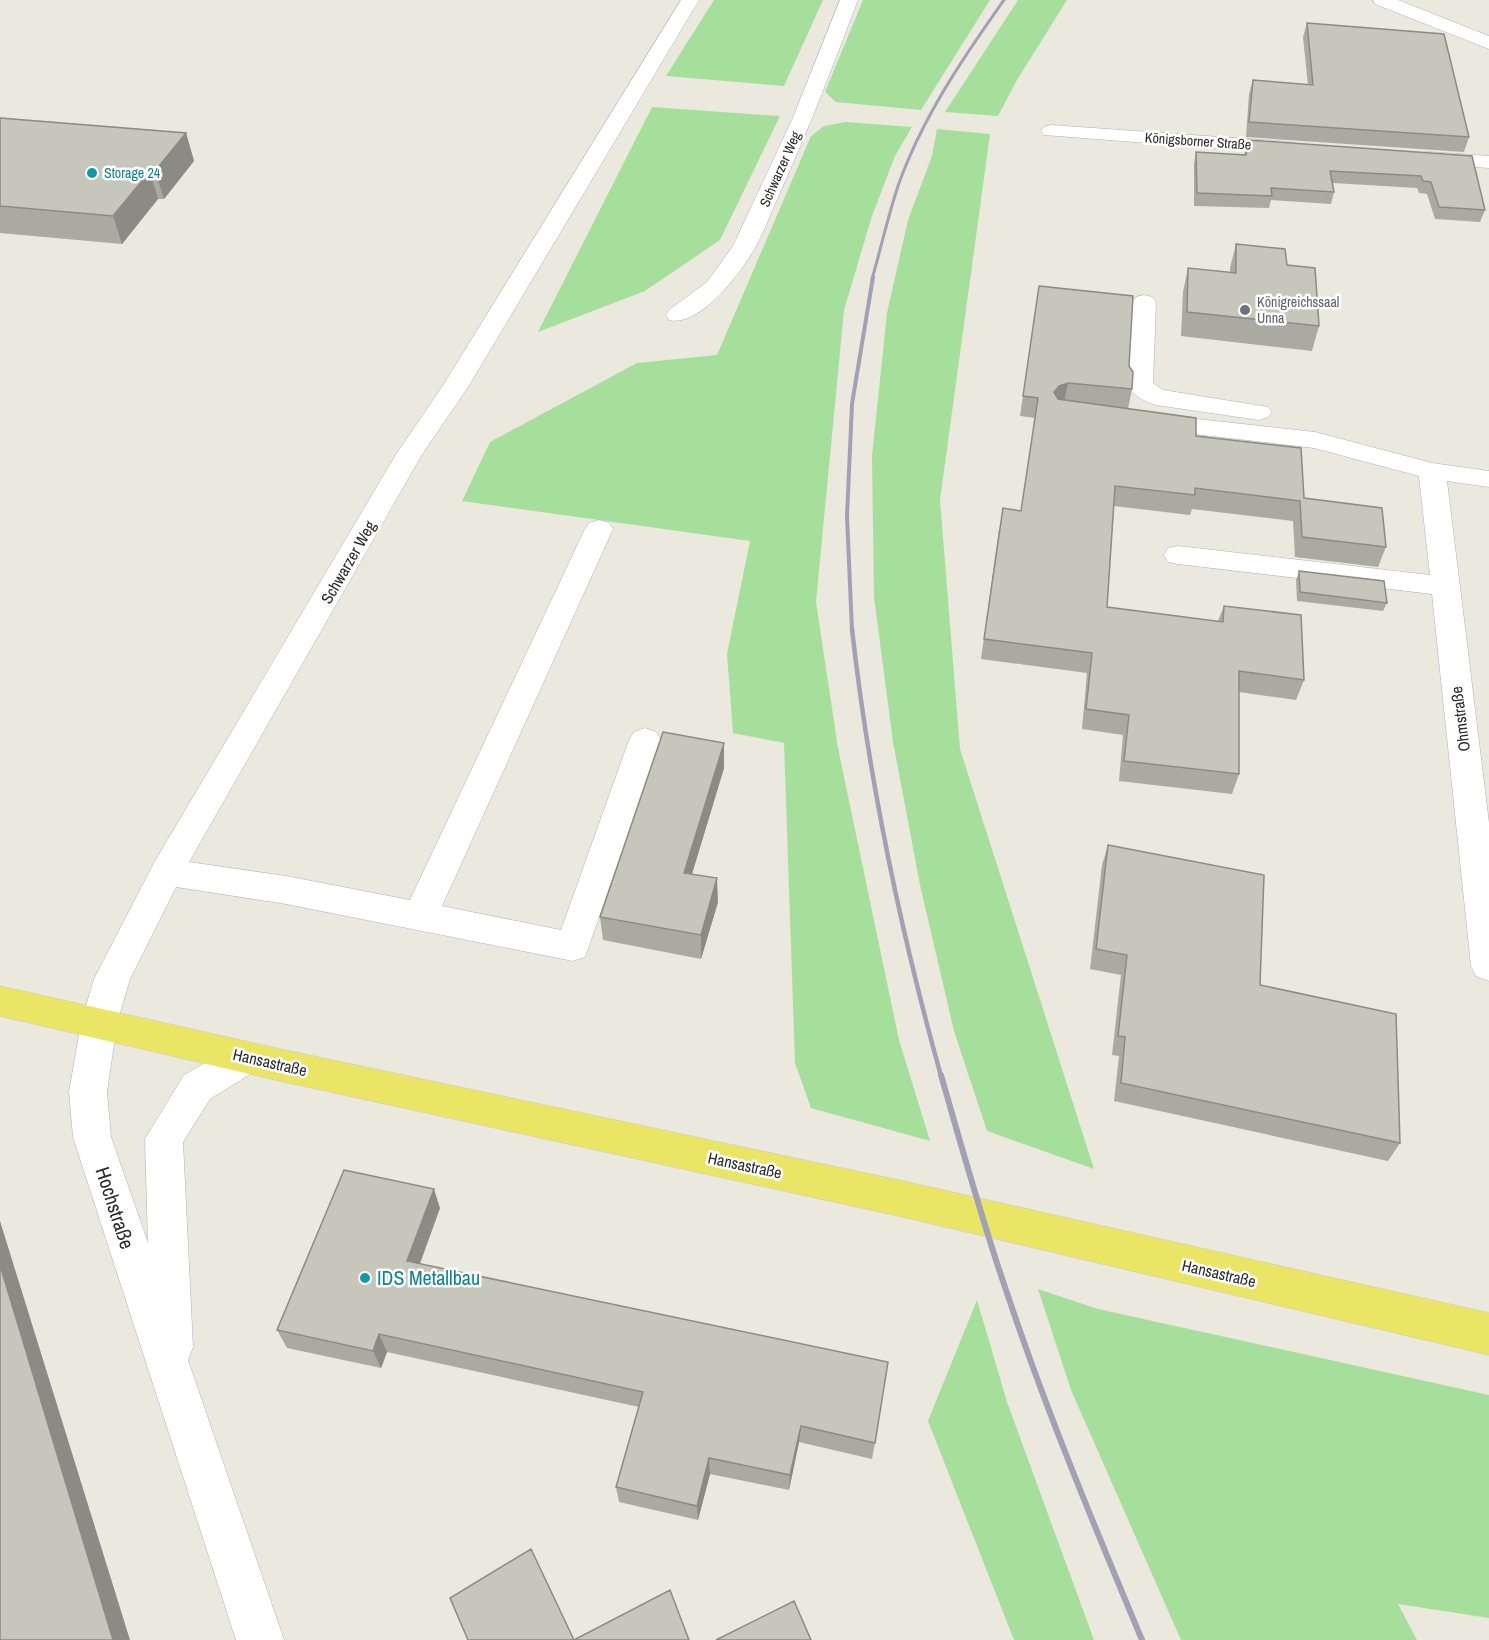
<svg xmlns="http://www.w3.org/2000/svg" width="1489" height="1640" font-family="'Archivo Narrow',sans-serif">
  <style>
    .green { fill: #a6df9c }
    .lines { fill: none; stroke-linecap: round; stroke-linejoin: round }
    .minor-casing { stroke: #b0b0bd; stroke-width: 1 }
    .major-casing { stroke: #c8c8c8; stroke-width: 1 }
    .minor { fill: #fff; fill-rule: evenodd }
    .major { fill: #eae564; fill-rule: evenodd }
    .rail-far3 { stroke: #a1a0b4; stroke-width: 3 }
    .rail-far2 { stroke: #a1a0b4; stroke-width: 4 }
    .rail-far1 { stroke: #a1a0b4; stroke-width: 4.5 }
    .rail { stroke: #a1a0b4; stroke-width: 6 }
    .wall { fill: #abaaa1 }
    .shaded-wall { fill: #8b8b83 }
    .building { fill: #c7c6bb; stroke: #8b8b83; stroke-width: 1.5 }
    .culture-dot { fill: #0f9aa8; stroke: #fff; stroke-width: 2 }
    .worship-dot { fill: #6b7280; stroke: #fff; stroke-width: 2 }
    .labels { text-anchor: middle; stroke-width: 5; stroke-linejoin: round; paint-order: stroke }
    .far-street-label { font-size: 14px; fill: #2a2a2a; stroke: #fff }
    .far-culture-label { font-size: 14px; fill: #0d838f; stroke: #fff; text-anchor: start }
    .far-worship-label { font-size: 14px; fill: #5b616d; stroke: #fff; text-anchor: start }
    .street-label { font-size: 16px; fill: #2a2a2a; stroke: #fff }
    .near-street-label { font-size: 20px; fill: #2a2a2a; stroke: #fff }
    .near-culture-label { font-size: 20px; fill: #0d838f; stroke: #fff; text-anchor: start }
  </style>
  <rect width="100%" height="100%" fill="#ebe8dd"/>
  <path class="green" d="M714,0H823L784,86L666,76Z
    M863,0H990L921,110L836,102L825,92Z
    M1018,0H1067L1017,80L998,116L945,112Z
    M652,107L780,116L720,240L645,291L538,332Z
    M846,122L912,127L895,156L872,216L844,310L816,602L838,748L899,1040L930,1141L811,1108L795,1063L784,743L733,733L727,654L750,541L462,501L490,442L637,363L717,355L811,136L824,126Z
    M937,129L990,134L940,500L960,749L1094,1169L987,1131L954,1031L920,885L893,742L874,597L872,456L887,313L908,220L932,156Z
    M1038,1289L1098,1309L1489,1395V1618L1398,1604L1417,1640H1181L1071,1390Z
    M977,1300L1007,1402L1094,1640H1014L928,1421Z"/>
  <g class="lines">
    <defs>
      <path id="minor" d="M681,0H699L468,387L421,456L189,862L286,876L410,900L585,529L589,523L599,520L609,523L613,529L442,906L561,930L629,740L634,732L645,728L656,732L661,740L585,957L573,961L286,904L176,887L130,979L117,1023L107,1092L111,1137L148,1243L145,1139L184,1075L234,1046L247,1041L260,1046L266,1057L260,1068L210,1099L183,1142L193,1347L188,1360L284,1640H236L73,1137L69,1092L81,1023L94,979L154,863L395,456L442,387Z
        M840,0H858C834,63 810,126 782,188C773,207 766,228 756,246C743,270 700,328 669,320L666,315L669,310L707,282L733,246L792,120Z
        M1373,0H1398L1489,36V49L1375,4Z
        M1051,125L1291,142L1298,144L1302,148L1298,152L1291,154L1044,135L1041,131L1044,127Z
        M1429,152L1489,156V168L1421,163L1418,158L1421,153Z
        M1144,295L1152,297L1156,302L1153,383L1163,390L1268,407L1272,412L1268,417L1259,420L1156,405C1145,402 1134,396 1127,386L1132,302L1136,297Z
        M1152,414L1315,432L1432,463L1489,471V487L1447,481L1489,823V981L1476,976L1471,966L1432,594L1178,564L1168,562L1164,555L1168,548L1178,546L1430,575L1419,476L1314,448L1143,428L1139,422L1143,416Z"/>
      <path id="major" d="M0,986L280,1049L903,1181L1489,1313V1355L903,1217L280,1081L0,1016Z"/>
    </defs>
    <use href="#minor" class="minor-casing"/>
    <use href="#major" class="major-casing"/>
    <use href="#minor" class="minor"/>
    <use href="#major" class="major"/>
    <path class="rail-far3" d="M872,279C881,248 888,216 898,186C922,118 963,58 1004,0"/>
    <path class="rail-far2" d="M852,631L847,516L852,404L873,277"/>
    <path class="rail-far1" d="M852,629C869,781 900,929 941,1076"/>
    <path class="rail" d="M941,1075C962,1148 982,1221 1007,1293C1046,1410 1094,1525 1142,1640"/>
  </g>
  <path class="wall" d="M1307,23L1469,137L1464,152L1246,137L1249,94L1253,80L1308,85L1303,37Z
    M0,118L186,133L194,161L164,199H158L122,244L0,233Z
    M1248,140L1472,156L1485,210L1480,222L1435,219L1427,194L1419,193L1417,188L1333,183L1334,192L1331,204L1271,200L1269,208L1194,206V164L1196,152L1244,155Z
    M1236,244L1287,265L1319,326L1312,351L1181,336L1183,292L1188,268L1230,272V268Z
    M1039,286L1129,366L1132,389L1128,409L1196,436L1304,498L1386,547L1378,567L1295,557L1293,521L1192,509L1190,515L1114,506L1107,607L1218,621L1224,606L1304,680L1296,700L1239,692V774L1232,794L1119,781L1123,735L1082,729L1087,673L981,659L999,529L1021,511L1035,418L1020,416Z
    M1299,571L1387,603L1383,611L1297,601L1296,580Z
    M724,768L692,874L718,902L701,959L603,940L600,917Z
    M1108,845L1260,985L1400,1143L1388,1161L1114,1101L1119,1056L1112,1055L1121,975L1090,969L1102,865Z
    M440,1208L420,1264L875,1443L872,1459L799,1442L789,1490L710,1474L698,1520L619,1502L616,1487L639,1407L387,1352L381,1368L287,1348L277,1330Z"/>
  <path class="shaded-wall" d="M186,133L194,161L164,199L155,171Z
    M150,171L158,199L122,244L113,216Z
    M1068,383L1064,403L1055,406L1054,392L1059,386Z
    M724,743V768L685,897L684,873Z
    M717,878L718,902L701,959V935Z
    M434,1189L440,1208L414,1279L407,1261Z
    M0,1221L130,1640H113L0,1265Z
    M379,1334L387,1352L381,1368L373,1351Z
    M801,1426L799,1442L789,1490L790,1475Z
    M709,1458L710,1474L698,1520L697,1506Z"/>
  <path class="building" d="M1307,23L1444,34L1469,137L1249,122L1253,80L1313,85Z
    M0,118L186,133L155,171H150L113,216L0,206Z
    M1248,140L1472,156L1485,210L1439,207L1431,182L1423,181L1421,176L1330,171L1334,192L1271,188L1272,196L1197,193L1196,152L1246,155Z
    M1236,244L1285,249L1287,265L1315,268L1319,326L1187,312L1188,268L1236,273Z
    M1039,286L1133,296L1129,366L1133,372L1132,389L1068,383L1059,386L1054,392L1058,399L1196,418V436L1301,448L1304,498L1382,508L1386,547L1302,537L1300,501L1195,488V495L1115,486L1107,607L1223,622L1224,606L1301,615L1304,680L1239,671V774L1124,761L1129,715L1086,709L1092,653L984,639L1003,508L1021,511L1038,398L1023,396Z
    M1299,571L1384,581L1387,603L1300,592Z
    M663,732L724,743L684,873L717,878L701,935L600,917Z
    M1108,845L1264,875L1260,985L1396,1014L1400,1143L1121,1083L1125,1037L1118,1036L1127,955L1096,949Z
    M344,1170L434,1189L407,1261L888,1362L875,1443L801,1426L790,1475L709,1458L697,1506L616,1487L643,1392L379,1334L373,1351L277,1330Z
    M0,1265L113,1640H0Z
    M531,1549L574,1640L670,1590L689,1640H468L450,1598Z
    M794,1601L811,1640H716Z"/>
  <g class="culture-dot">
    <circle cx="92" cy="173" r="6"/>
    <circle cx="365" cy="1278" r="6"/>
  </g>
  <circle class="worship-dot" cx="1245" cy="310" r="6"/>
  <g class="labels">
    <g class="far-street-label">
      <text transform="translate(1198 141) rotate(4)" y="5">Königsborner Straße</text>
      <text transform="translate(780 169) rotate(-66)" y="5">Schwarzer Weg</text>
    </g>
    <g class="far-culture-label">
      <text x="104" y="178">Storage 24</text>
    </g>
    <g class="far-worship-label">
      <text x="1257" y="307">Königreichssaal<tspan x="1257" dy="16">Unna</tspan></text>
    </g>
    <g class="street-label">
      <text transform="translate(348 562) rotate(-60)" y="6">Schwarzer Weg</text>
      <text transform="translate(1460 719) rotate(-97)" y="6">Ohmstraße</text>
      <text transform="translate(270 1062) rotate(13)" y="6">Hansastraße</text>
      <text transform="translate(745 1165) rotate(12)" y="6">Hansastraße</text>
      <text transform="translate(1219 1273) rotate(13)" y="6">Hansastraße</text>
    </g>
    <g class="near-street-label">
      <text transform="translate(115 1208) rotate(72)" y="7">Hochstraße</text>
    </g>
    <g class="near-culture-label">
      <text x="377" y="1285">IDS Metallbau</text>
    </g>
  </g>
</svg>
